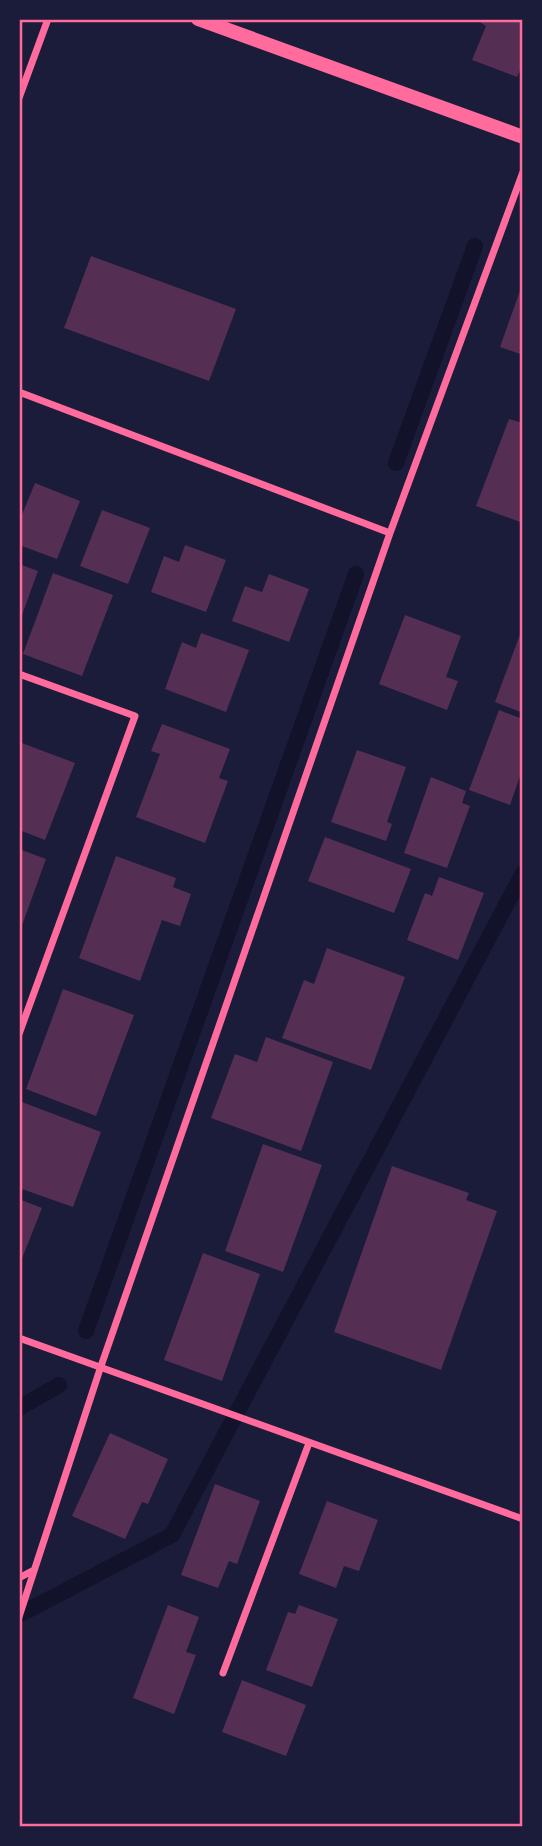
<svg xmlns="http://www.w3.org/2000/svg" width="542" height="1846" font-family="Barlow,sans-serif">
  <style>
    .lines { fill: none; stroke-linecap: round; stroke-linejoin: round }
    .stream { stroke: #12122b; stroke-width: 16 }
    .building { fill: #542f53 }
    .minor { stroke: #ff6b9d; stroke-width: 7 }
    .secondary { stroke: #ff6b9d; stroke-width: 14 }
    .neatline { fill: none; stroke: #ff6b9d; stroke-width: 2.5 }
  </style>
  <rect width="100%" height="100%" fill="#1b1b3a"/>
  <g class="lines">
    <path class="stream" d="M396,463L475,246
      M86,1331L356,574
      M19,1408L59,1385
      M19,1615L172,1535L523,873"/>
  </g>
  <path class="building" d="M475,19H523V63L517,77L472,60L486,26Z
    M91,256L236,309L209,381L64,328Z
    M522,285H523V355L500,347Z
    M509,419L523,423V523L476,506Z
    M35,483L80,501L57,559L19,545V522Z
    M102,510L150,528L128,584L80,566Z
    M185,545L226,560L206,612L151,592L164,556L179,562Z
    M19,564L38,571L22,615L19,614Z
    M53,573L113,595L82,676L23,654Z
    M269,574L309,589L289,642L232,621L245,586L262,592Z
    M405,615L461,636L446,677L458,681L447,710L379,684Z
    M522,629H523V713L495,702Z
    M201,633L249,650L226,712L165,689L182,642L196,648Z
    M499,710L523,719V777L520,776L510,805L469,790Z
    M162,724L230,749L219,778L228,781L205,843L136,817L160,754L151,751Z
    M19,742L75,763L45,840L19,830Z
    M357,750L406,767L387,822L392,824L386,841L331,822Z
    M431,777L466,791L462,803L470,806L447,868L404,853Z
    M325,837L411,869L394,913L308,881Z
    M19,849L46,859L20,931H19Z
    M116,856L176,878L173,887L191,894L180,926L162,920L140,981L79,958Z
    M439,877L484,893L458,960L407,940L425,893L432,896Z
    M327,948L405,977L371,1070L282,1038L304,980L314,984Z
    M63,989L134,1015L96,1116L26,1089Z
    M266,1037L333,1062L301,1151L211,1118L235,1054L257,1062Z
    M22,1102L101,1132L73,1207L19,1188V1110Z
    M263,1144L322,1165L283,1272L225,1251Z
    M392,1166L469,1193L466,1200L497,1211L441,1370L334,1332Z
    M19,1199L42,1208L19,1266Z
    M203,1253L260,1274L222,1381L164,1360Z
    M110,1433L168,1459L148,1504L142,1502L125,1539L72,1516Z
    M215,1484L260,1501L237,1564L229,1561L218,1588L181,1575Z
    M327,1501L378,1520L359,1571L344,1566L336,1588L299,1574Z
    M168,1605L199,1617L186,1652L196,1655L174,1714L133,1698Z
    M299,1605L338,1619L312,1687L266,1670L288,1612L295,1614Z
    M242,1680L306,1705L286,1756L222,1732Z"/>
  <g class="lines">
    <path class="minor" d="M19,98L48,19
      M19,392L390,533
      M19,674L135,716L19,1034
      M19,1338L523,1519
      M19,1578L32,1571
      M19,1617L100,1369L390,533L523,172
      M223,1673L309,1443"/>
    <path class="secondary" d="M198,19L523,137"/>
  </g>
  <rect width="542" height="1846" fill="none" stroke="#1b1b3a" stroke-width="42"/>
  <rect x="21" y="21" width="500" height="1804" class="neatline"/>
</svg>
